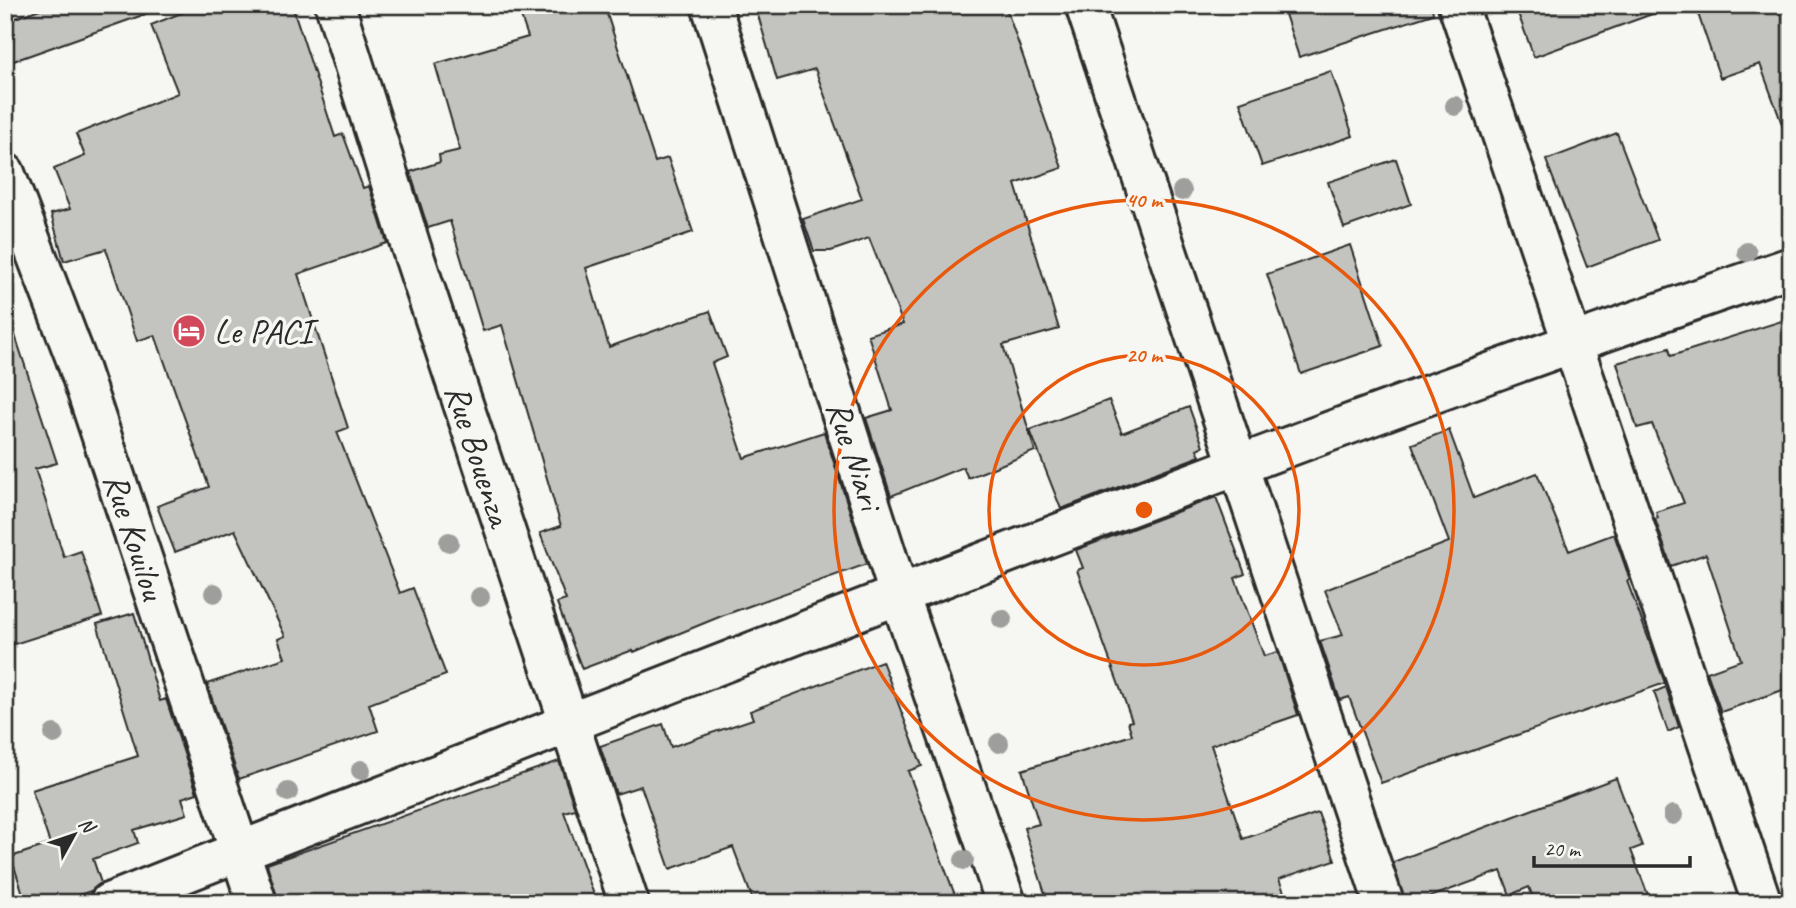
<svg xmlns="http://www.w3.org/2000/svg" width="1796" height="908" font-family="Caveat,sans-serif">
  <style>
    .building { fill: #c3c3c0; stroke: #2b2b2b; stroke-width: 2 }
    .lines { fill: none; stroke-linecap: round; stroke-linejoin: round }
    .street-casing { stroke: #2b2b2b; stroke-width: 44 }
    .street { stroke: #f6f6f2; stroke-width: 38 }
    .tree { fill: #9e9e9c }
    .ring { fill: none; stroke: #e8590c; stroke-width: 3.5 }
    .labels { text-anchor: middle; stroke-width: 7; stroke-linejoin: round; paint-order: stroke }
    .poi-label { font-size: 35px; fill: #2b2b2b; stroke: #f6f6f2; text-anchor: start }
    .street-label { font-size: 35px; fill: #2b2b2b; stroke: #f6f6f2 }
    .centre { fill: #e8590c; stroke: #f6f6f2; stroke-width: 3.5 }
    .ring-label { font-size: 21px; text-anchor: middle; font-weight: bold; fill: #e8590c; stroke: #f6f6f2; stroke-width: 7; stroke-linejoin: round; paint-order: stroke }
  </style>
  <rect width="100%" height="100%" fill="#f6f6f2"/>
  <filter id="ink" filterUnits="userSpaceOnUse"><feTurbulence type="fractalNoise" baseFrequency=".0143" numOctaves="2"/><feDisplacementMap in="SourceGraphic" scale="14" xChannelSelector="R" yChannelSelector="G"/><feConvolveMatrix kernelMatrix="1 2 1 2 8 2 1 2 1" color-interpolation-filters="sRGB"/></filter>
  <g filter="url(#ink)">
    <path class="building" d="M50,5H153L154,11L5,64V22Z
      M201,5H292L335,137L343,134L363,188L369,186L387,243L298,274L348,428L337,432L400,593L413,588L446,675L369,704L378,731L239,779L207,684L285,658L278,639L285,636L235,530L175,552L157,506L209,487L155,335L137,341L106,249L64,261L51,214L70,209L54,169L85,156L76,134L178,93L151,25Z
      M517,5H604L655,162L668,158L693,232L586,268L609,347L710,311L727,357L712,363L744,458L824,432L867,564L724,615L634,652L633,650L582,669L557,603L566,600L540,533L561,526L502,325L483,331L450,221L428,228L410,172L440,162L439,155L460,150L435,64L528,37Z
      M755,5H1005L1062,168L1015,184L1059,329L1003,345L1035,451L968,478L963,467L891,496L866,418L892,410L868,335L903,324L869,238L831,251H814L803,219L862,199L815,69L777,80Z
      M1282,5H1432L1433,14L1299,57Z
      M1515,5H1662L1663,10L1534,57Z
      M1695,5H1791V134L1786,135L1760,64L1720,78Z
      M1331,71L1353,136L1262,166L1240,102Z
      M1617,133L1658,240L1587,267L1546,160Z
      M1396,159L1411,204L1344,228L1328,182Z
      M1350,245L1383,346L1301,374L1267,274Z
      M1791,318V687L1721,712L1707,672L1741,660L1706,554L1671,566L1655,519L1658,518L1656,512L1684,503L1652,424L1637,428L1617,363L1669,348L1671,356Z
      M13,329L57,463L35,469L64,557L81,551L102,616L5,647V330Z
      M1109,400L1122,433L1189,407L1203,446L1197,449L1200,456L1061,509L1030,430Z
      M1449,430L1474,498L1537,473L1569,551L1614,534L1630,580L1627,581L1665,683L1381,783L1349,697L1340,700L1320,641L1343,635L1325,590L1449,542L1412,444Z
      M1216,497L1245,574L1235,578L1264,656L1278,652L1298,715L1211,745L1243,839L1318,813L1335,860L1279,879L1285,895L1263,903H1048L1024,828L1039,824L1022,770L1132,735L1128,722L1132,721L1077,570L1083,568L1076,550Z
      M134,613L160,701L166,699L197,793L182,798L187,814L134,830L138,843L93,859L101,883L91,891L55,903H26L11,857L50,844L32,790L138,756L97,624Z
      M882,661L922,766L908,771L958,903H754L733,847L670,869L641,786L616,794L600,746L663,724L671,747L753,719L750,711Z
      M1666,687L1679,727L1668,732L1654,692Z
      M559,761L575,809L564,812L597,903H279L267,864Z
      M1616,778L1642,846L1631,850L1651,903H1535L1529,887L1510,895L1501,871L1414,903H1405L1393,862Z"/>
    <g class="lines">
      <defs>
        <path id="street" d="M335,5L411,247L629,903
          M711,5L899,594L1006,903
          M1085,5L1384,903
          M1458,5L1762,903
          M5,173L76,359L257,903
          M109,903C263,841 418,783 572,722C976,564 1380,407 1791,267"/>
      </defs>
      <use href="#street" class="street-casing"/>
      <use href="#street" class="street"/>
    </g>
    <g class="tree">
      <circle cx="1455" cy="106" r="10"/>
      <circle cx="1182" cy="191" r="10"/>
      <circle cx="1747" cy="252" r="10"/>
      <circle cx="449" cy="542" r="10"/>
      <circle cx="214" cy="593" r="10"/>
      <circle cx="480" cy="597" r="10"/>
      <circle cx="1002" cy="619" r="10"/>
      <circle cx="54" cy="734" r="10"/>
      <circle cx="999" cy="743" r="10"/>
      <circle cx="361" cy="770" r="10"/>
      <circle cx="288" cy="792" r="10"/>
      <circle cx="1673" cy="815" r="10"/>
      <circle cx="964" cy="860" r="10"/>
    </g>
  </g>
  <g class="ring">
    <circle cx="1144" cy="510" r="155"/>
    <circle cx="1144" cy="510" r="310"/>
  </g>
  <defs>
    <symbol id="hotel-disc" viewBox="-11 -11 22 22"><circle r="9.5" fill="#d1495b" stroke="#f6f6f2"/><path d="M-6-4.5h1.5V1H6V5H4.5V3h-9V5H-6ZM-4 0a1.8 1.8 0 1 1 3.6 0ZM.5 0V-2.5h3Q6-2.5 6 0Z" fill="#fff"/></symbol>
  </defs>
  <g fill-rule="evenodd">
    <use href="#hotel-disc" x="170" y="312" width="38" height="38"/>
  </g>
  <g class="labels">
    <g class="poi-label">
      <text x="214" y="343">Le PACI</text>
    </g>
    <g class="street-label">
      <text transform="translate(479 455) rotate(72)" y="12">Rue Bouenza</text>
      <text transform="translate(855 455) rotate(72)" y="12">Rue Niari</text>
      <text transform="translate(135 536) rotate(72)" y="12">Rue Kouilou</text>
    </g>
  </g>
  <circle cx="1144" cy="510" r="10" class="centre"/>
  <g class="ring-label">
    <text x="1144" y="207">40 m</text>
    <text x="1144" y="362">20 m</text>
  </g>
  <rect width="1796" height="908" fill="none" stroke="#f6f6f2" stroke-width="28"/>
  <rect x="14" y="14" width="1768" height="880" fill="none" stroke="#2b2b2b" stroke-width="2.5" filter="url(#ink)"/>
  <g transform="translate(74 835) rotate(50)" stroke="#f6f6f2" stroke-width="5" paint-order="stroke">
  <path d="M0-5L12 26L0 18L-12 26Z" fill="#2b2b2b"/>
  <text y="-10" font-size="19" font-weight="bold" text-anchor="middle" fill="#2b2b2b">N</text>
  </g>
  <path d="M1534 856v10h156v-10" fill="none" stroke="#2b2b2b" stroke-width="3.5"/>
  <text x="1544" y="856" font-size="21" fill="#2b2b2b" stroke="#f6f6f2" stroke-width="5" paint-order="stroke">20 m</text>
</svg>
